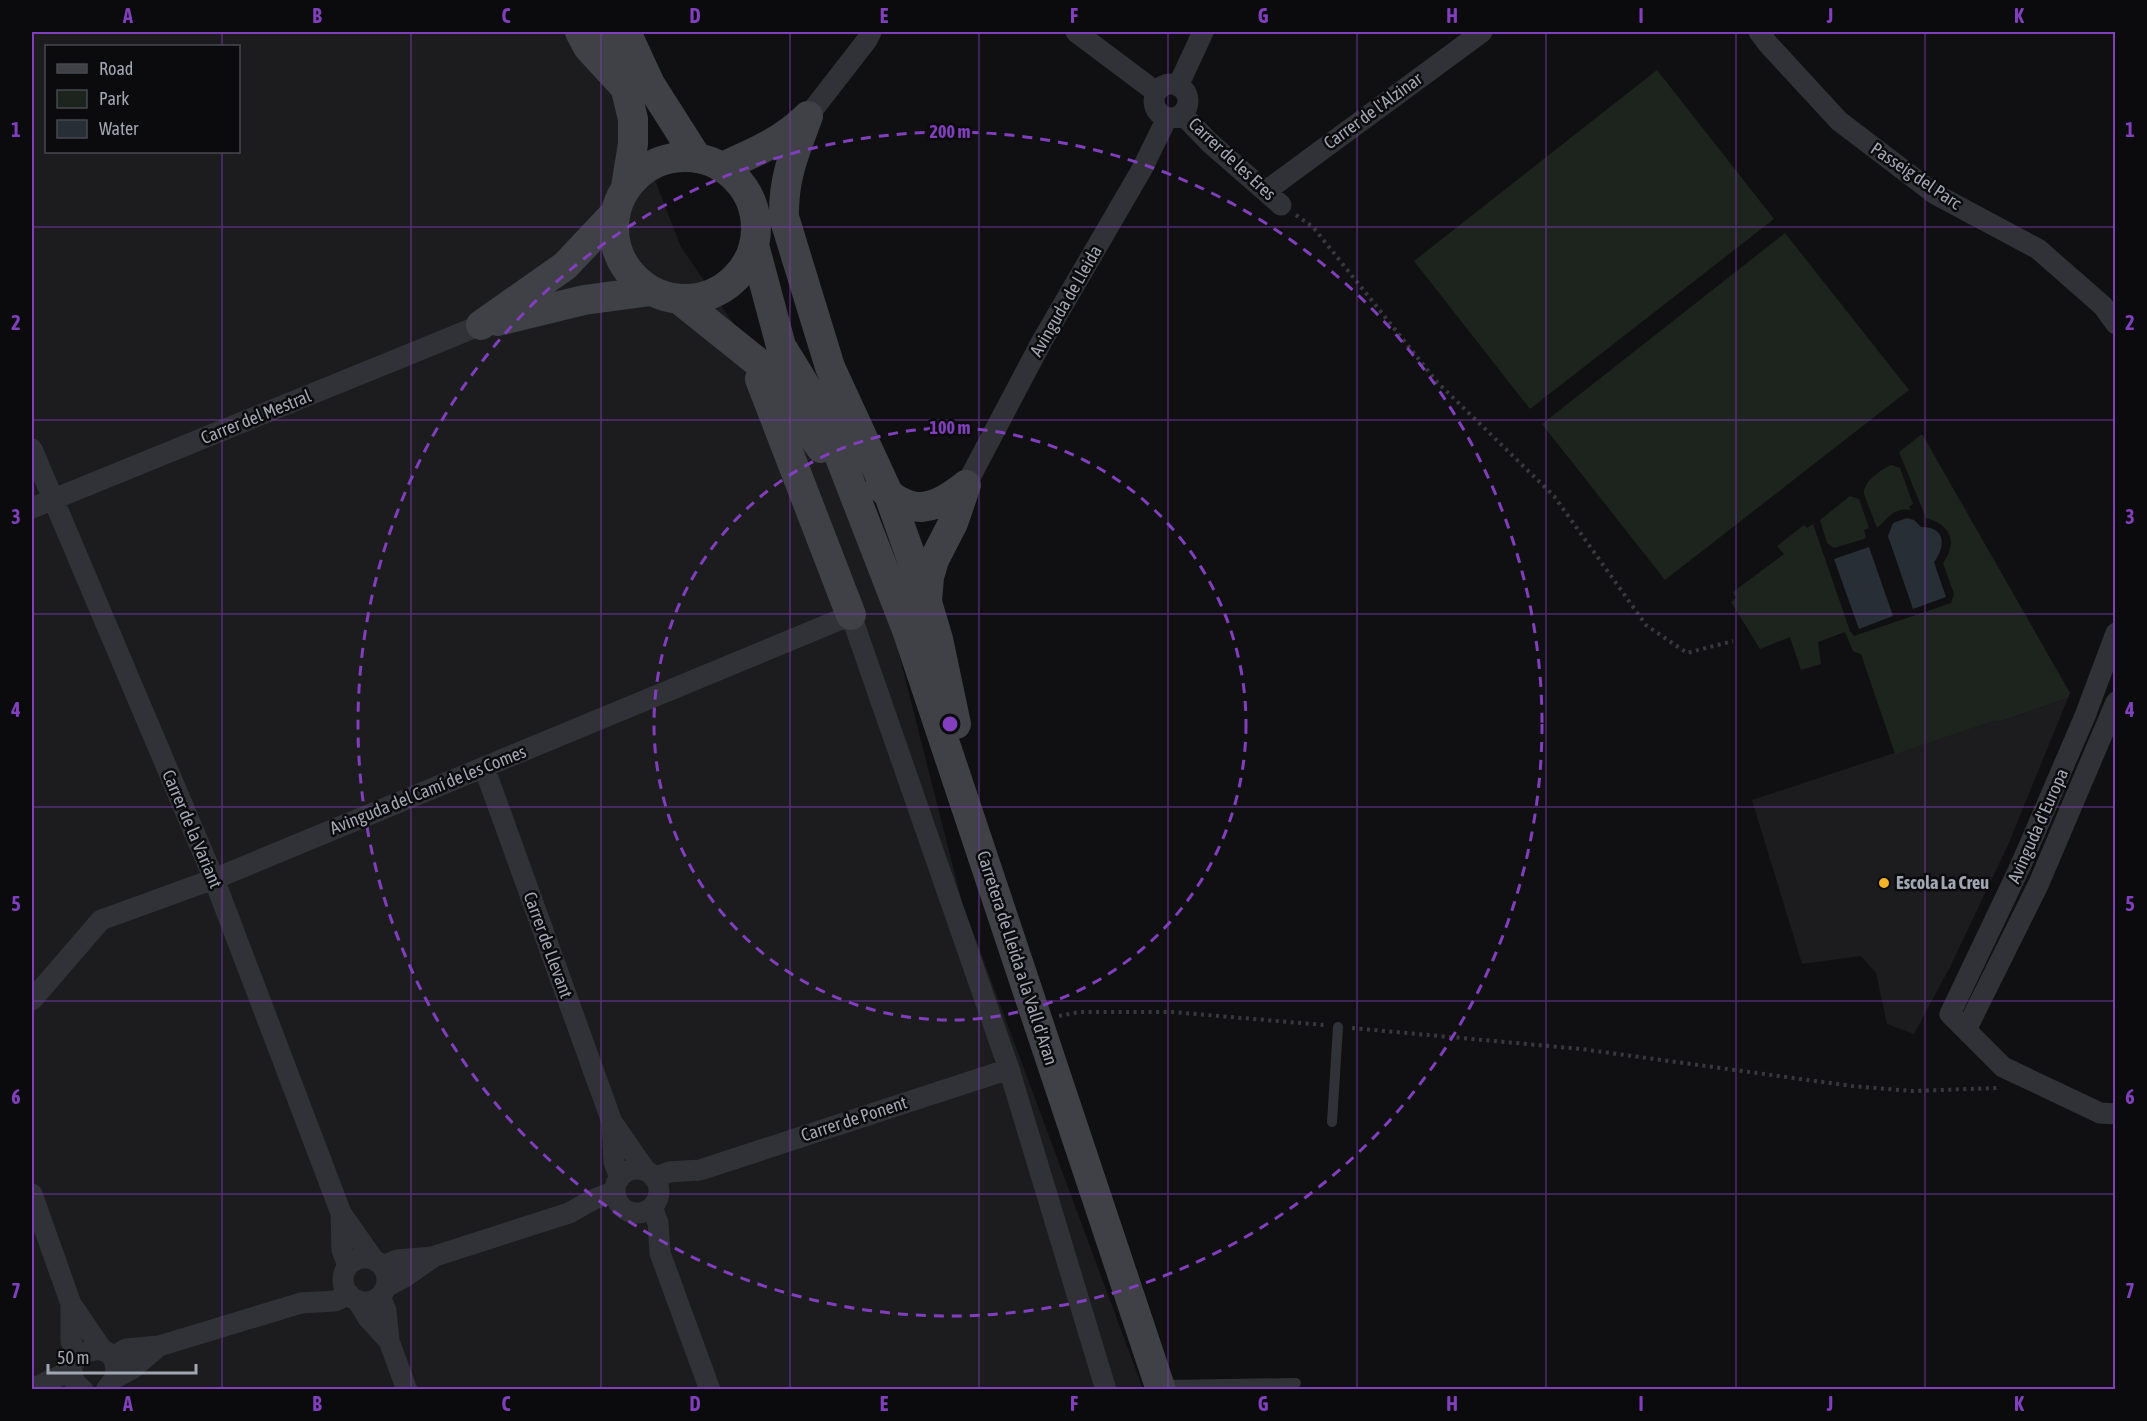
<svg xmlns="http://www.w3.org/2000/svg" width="2147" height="1421" font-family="'Asap Condensed',sans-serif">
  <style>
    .built { fill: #1c1c1f; fill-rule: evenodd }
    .green { fill: #1d241d }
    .water { fill: #272e35 }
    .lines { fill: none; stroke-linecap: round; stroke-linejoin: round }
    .path { stroke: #37393e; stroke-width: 4; stroke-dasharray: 3 4.5; stroke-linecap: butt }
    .lane { stroke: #313237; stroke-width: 10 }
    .street { stroke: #313237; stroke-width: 21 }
    .secondary { stroke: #3f4147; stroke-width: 30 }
    .grid { fill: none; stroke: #813ebd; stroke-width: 1.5; stroke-opacity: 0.55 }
    .ring { fill: none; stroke: #813ebd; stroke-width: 3; stroke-dasharray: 10 8 }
    .poi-dot { fill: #f4b325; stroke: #0b0b0d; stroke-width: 2 }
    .labels { text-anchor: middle; stroke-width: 5; stroke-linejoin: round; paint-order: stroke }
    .street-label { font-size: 18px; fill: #a1a6b3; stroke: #0b0b0d }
    .poi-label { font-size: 18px; font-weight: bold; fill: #a1a6b3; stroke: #0b0b0d; text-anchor: start }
    .centre { fill: #813ebd; stroke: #0b0b0d; stroke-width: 3 }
    .ring-label { font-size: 18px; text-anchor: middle; font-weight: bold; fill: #813ebd; stroke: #0b0b0d; stroke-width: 5; stroke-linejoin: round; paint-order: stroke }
    .neatline { fill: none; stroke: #813ebd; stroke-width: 2 }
    .grid-label { font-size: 20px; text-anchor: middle; font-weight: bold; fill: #813ebd }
  </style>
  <rect width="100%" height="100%" fill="#101012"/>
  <path class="built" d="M32,32H597L681,247L837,474L887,607L962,902L1143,1389H32ZM46,46H238V152H46Z
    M2068,698L2008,845L1950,967L1914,1034L1887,1024L1876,973L1861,956L1802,964L1752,800L1997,719L1998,722Z"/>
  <path class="green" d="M1657,70L1774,219L1530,409L1414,261Z
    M1785,233L1909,390L1665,580L1542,424Z
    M1922,434L2070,693L2068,698L1998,722L1996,720L1895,754L1861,654L1853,651L1845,632L1818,642L1821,664L1801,670L1790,637L1760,649L1731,602L1736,598L1733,592L1784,554L1777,546L1804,525L1807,528L1813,524L1850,631L1854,636L1951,603L1954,594L1943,563C1958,543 1951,524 1926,518L1899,452Z
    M1891,465L1900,468L1913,504L1909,506L1911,510C1893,507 1889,518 1877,528L1864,494C1863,482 1880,470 1891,465Z
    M1850,496L1859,499L1869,528L1864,530L1866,537L1864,539L1834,548L1827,543L1820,520Z"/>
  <path class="water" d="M1907,518L1914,520L1921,527C1946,526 1946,547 1934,562L1946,597L1913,609L1888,536L1893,523Z
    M1869,547L1893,616L1859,629L1834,559Z"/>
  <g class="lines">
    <path class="path" d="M1296,215L1313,227L1437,382L1554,496L1646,625L1687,653L1733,641
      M1059,1016L1079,1012H1172L1324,1025
      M1352,1028L1581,1049L1852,1086L1912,1091L1998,1088"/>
    <path class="lane" d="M1332,1122L1338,1027
      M1163,1385L1296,1383"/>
    <path class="street" d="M1076,32L1156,92
      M1759,32L1768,44L1839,121L1935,194L2038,249L2103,306L2116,324
      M1154 101a17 17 0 1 1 34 0a17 17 0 1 1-34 0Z
      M1178,86L1203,32
      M1182,114L1209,142L1281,205
      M808,116L867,40L871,32
      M1266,191L1482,32
      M32,449L214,879L341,1213L374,1260
      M966,485L1042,341L1142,169L1167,118
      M32,508L481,325
      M2116,633L2085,716L2020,867L1950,1014L2003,1067L2100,1113L2116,1114
      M484,767L612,1122L646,1171
      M32,1000L101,920L214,879L851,615L1009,1069L1106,1390
      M1966,1030L2039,883L2116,702
      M612,1122L614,1162L620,1178
      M615 1191a22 22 0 1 1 44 0a22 22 0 1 1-44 0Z
      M654,1178L669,1172L700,1170L1009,1069
      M32,1194L71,1304L103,1351
      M652,1207L658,1223L660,1253L710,1390
      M341,1213L342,1250L348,1266
      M343 1280a22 22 0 1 1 44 0a22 22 0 1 1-44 0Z
      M383,1266L397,1260L432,1257L569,1213L592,1200L615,1191
      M386,1287L403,1278L432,1258
      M380,1296L386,1311L389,1341L407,1390
      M357,1300L368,1318L389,1341
      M71,1304V1341L77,1357
      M112,1357L126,1349L159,1346L301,1303L335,1301L349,1294
      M115,1378L132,1369L159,1346
      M32,1389L72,1370
      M83,1390C42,1359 124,1324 115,1378L106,1390"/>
    <path class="secondary" d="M580,32L588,47L623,85
      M612,32L633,119V144L626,187
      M626,32L650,84L697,158
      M808,116C795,151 783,178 784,217L830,367L889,495L927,602L938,639L956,724
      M614 228a71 71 0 1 1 142 0a71 71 0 1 1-142 0Z
      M722,167C756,152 781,142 808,116
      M754,245L781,346L824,416L907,630L1161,1390
      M679,299L765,368L821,448
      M498,321L584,300L651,291
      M481,325L565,266L615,213
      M760,379L851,615
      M880,486C911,518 935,510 966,485
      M927,601L929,577L934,560L953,523L966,485"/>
  </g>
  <path class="grid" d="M222,32V46M411,32V1390M601,32V1390M790,32V1390M979,32V1390M1168,32V1390M1357,32V1390M1546,32V1390M1736,32V1390M1925,32V1390M222,152V1390M32,227H2116M32,420H2116M32,614H2116M32,807H2116M32,1001H2116M32,1194H2116"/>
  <g class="ring">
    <circle cx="950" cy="724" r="296"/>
    <circle cx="950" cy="724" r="592"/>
  </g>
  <circle class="poi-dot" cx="1884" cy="883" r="6"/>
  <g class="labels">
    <g class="street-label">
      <text transform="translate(1373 111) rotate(-36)" y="6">Carrer de l'Alzinar</text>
      <text transform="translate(1232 159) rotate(43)" y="6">Carrer de les Eres</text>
      <text transform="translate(1916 176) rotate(34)" y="6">Passeig del Parc</text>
      <text transform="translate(1066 301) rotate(-60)" y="6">Avinguda de Lleida</text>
      <text transform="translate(256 417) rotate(-22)" y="6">Carrer del Mestral</text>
      <text transform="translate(428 790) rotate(-22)" y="6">Avinguda del Camí de les Comes</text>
      <text transform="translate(2038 826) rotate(-66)" y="6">Avinguda d'Europa</text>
      <text transform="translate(192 829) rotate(67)" y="6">Carrer de la Variant</text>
      <text transform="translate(548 945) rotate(70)" y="6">Carrer de Llevant</text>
      <text transform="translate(1017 958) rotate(72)" y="6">Carretera de Lleida a la Vall d'Aran</text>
      <text transform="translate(854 1119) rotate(-18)" y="6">Carrer de Ponent</text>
    </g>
    <g class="poi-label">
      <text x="1896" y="889">Escola La Creu</text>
    </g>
  </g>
  <circle cx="950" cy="724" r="9" class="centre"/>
  <g class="ring-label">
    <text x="950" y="138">200 m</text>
    <text x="950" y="434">100 m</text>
  </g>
  <rect width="2147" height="1421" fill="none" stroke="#0b0b0d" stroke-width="66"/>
  <rect x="45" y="45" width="195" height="108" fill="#0b0b0d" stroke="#47494f" stroke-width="1.5"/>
  <rect x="57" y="64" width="30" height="9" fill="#3f4147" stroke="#47494f" stroke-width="1.5"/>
  <text x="99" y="75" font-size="18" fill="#a1a6b3">Road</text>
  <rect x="57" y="90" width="30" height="18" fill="#1d241d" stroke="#47494f" stroke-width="1.5"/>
  <text x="99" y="105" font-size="18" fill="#a1a6b3">Park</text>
  <rect x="57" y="120" width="30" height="18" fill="#272e35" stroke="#47494f" stroke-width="1.5"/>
  <text x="99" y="135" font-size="18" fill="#a1a6b3">Water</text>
  <path d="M48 1364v9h148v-9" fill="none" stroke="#a1a6b3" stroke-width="3"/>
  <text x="57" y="1364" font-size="18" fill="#a1a6b3" stroke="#0b0b0d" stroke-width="4.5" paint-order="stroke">50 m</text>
  <rect x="33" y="33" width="2081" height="1355" class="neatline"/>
  <g class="grid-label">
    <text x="128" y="23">A</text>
    <text x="317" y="23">B</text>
    <text x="506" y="23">C</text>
    <text x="695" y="23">D</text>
    <text x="884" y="23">E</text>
    <text x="1074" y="23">F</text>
    <text x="1263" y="23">G</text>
    <text x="1452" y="23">H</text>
    <text x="1641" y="23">I</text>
    <text x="1830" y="23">J</text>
    <text x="2019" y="23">K</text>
    <text x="16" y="137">1</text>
    <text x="2130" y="137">1</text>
    <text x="16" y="330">2</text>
    <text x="2130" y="330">2</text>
    <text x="16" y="524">3</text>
    <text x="2130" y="524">3</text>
    <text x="16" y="717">4</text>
    <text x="2130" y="717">4</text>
    <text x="16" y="911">5</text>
    <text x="2130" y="911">5</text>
    <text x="16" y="1104">6</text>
    <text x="2130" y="1104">6</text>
    <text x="16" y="1298">7</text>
    <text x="2130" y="1298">7</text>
    <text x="128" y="1411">A</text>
    <text x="317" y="1411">B</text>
    <text x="506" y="1411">C</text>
    <text x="695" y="1411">D</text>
    <text x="884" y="1411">E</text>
    <text x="1074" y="1411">F</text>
    <text x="1263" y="1411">G</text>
    <text x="1452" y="1411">H</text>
    <text x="1641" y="1411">I</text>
    <text x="1830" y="1411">J</text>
    <text x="2019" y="1411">K</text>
  </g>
</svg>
